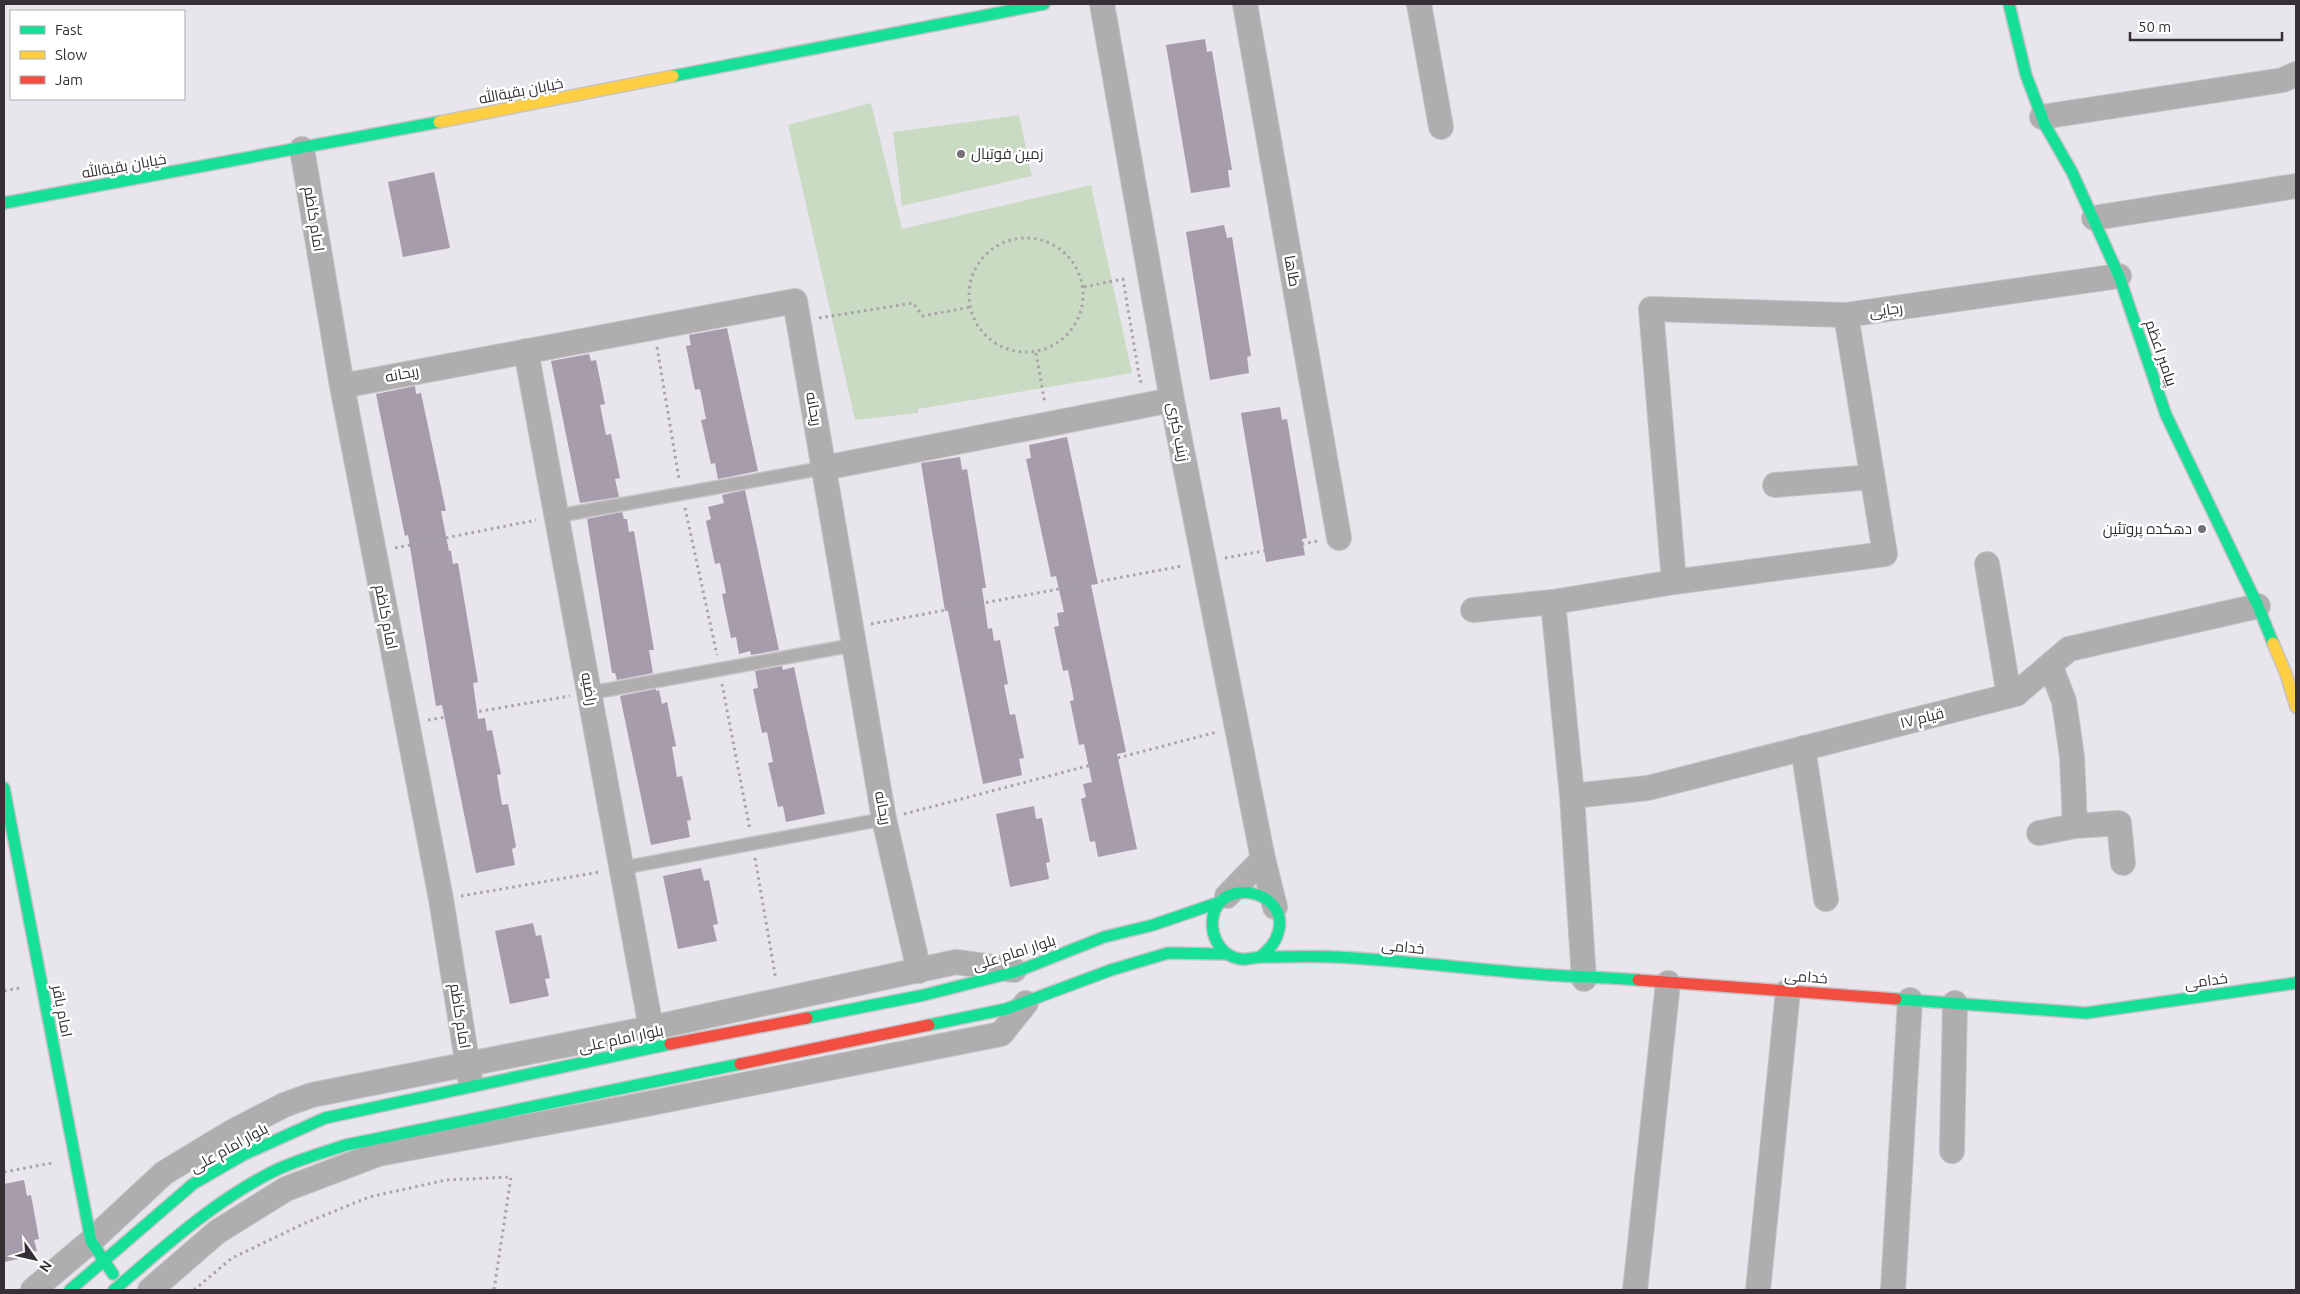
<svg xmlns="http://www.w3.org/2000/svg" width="2300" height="1294" font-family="Ubuntu,Cairo,sans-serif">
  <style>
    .green { fill: #cadbc4 }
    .building { fill: #a69cac }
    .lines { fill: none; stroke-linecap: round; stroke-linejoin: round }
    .lane-casing { stroke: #c5c2c7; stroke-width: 15 }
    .street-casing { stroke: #c5c2c7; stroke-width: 26 }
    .fast-casing { stroke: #c5c2c7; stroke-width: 14 }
    .slow-casing { stroke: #c5c2c7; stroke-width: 14 }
    .jam-casing { stroke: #c5c2c7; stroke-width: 14 }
    .path { stroke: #a8a4a6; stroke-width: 3; stroke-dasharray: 2.5 4; stroke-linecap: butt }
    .lane { stroke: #afadae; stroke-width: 12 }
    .street { stroke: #afadae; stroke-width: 24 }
    .fast { stroke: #16e098; stroke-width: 11 }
    .slow { stroke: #ffcf43; stroke-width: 11 }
    .jam { stroke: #f24e42; stroke-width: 11 }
    .poi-dot { fill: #736f75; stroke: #fff; stroke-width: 2 }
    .labels { text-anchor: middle; stroke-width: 5; stroke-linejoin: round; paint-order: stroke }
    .street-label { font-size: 15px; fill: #343035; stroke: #fff }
    .poi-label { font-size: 15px; fill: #343035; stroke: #fff; text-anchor: start }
  </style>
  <rect width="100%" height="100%" fill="#e9e5ec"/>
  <path class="green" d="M871,103L902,229L1091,185L1132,373L918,409V413L855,420L788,125Z
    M1019,115L1032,176L902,206L893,132Z"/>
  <path class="building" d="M1205,39L1207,52L1212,51L1232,170H1228L1230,187L1191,193L1166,45Z
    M434,172L450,248L403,257L388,182Z
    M1224,225L1227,238L1232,237L1251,356L1247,357L1249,373L1210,380L1186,232Z
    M727,328L758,471L718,479L715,463L711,464L701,420L706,419L700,389L695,390L686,346L691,345L689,335Z
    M589,354L591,361L596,360L605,404L600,405L606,435L611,434L620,478L615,479L619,497L580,503L551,361Z
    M415,386L416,394L421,393L446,511H441L449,551H451L453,564L458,563L478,682L473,683L478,719L485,718L487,731L492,730L501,774L497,775L502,805L508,804L516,847L512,849L515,865L476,873L442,705L436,706L408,535L405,536L376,394Z
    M1280,407L1282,420L1287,419L1307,538L1302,539L1305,555L1266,562L1241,413Z
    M1067,437L1098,584L1091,585L1126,752L1117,754L1137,849L1098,857L1095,841L1090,842L1081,799L1086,797L1083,784L1092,782L1084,744L1079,745L1070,701L1074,700L1068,670L1063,671L1054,627L1059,626L1057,613L1064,612L1056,576L1051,577L1026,459L1031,458L1029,445Z
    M960,457L962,470L967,469L979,543L986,588H982L988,629L992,628L994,641L1000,640L1008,684L1004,685L1010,715L1015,714L1024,758L1019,759L1022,775L983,784L948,611H945L921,463Z
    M745,490L779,650L751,655L750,651L739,654L736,637L731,638L722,594L726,593L720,563L715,564L706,521L711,519L708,507L724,503L722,495Z
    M622,512L624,519H627L629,532L634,531L654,650H649L653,673L617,680L615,673H612L587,519Z
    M782,666L783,670L794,667L825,814L786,822L783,806L778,807L768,763L773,762L767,732L762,733L753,689L758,688L755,671Z
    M656,689V691L659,690L662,704L667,702L676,746L672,747L677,777L682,776L691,820L687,821L690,837L651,845L620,696Z
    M1034,806L1036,819L1042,818L1050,862L1046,863L1049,879L1010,887L996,814Z
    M701,868L704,881L709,880L718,924L713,925L717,941L678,949L663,876Z
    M533,923L536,936L541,935L550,978L545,979L549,996L510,1004L495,931Z
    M24,1180L27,1196L31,1195L39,1239L34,1240L37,1251L27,1252L28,1257L4,1262V1184Z"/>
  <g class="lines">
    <defs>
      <path id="lane" d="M557,516L824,468
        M590,693L854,645
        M622,868L884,819"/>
      <path id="street" d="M1102,4L1172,400L1263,859L1275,907
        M1245,4L1339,538
        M1419,4L1441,127
        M2042,117L2283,80L2296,74
        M302,149L342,386L441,899L470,1079
        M2094,218L2296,186
        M526,351L651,1028
        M342,386L795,301L884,819L919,971
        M824,468L1172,400
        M1775,485L1872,477
        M1987,564L2009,696
        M1674,582L1885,554L1846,315
        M1553,602L1572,796L1584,979
        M1473,610L1553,602L1674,582L1651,309L1846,315L2119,276
        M2050,665L2064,701L2072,757L2075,826L2119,823L2123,863
        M1803,748L1826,899
        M1572,796L1648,788L2016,694L2069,649L2258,606
        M2039,833L2075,826
        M1227,896L1263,859
        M1952,1151L1955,1003
        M33,1290L91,1241L164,1173L230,1133L284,1105L312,1095L651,1028L956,962L1014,970
        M150,1290L217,1232L286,1189L378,1154L626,1108L1001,1034L1026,1003
        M1635,1290L1668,983
        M1758,1290L1788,991
        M1893,1290L1910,1000"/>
      <path id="fast" d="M2009,4L2026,75L2045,125L2072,172L2119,276L2166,415L2258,606L2273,643
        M673,76L1044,4
        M4,203L439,122
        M4,788L91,1241L113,1274
        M1260,957C1268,950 1275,944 1278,933C1288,904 1253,884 1228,896C1220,900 1214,909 1213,917C1210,933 1218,951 1233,957C1245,962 1252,957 1263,957C1287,957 1311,956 1335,957C1402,960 1469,969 1536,974C1570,977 1604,977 1638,980
        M1896,999L2086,1013L2296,983
        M807,1018L924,995L1018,971L1104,937L1153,925L1220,902
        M929,1025L1006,1009L1111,970L1168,953L1225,954
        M70,1290L193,1184L245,1154L325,1118L670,1044
        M114,1290C164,1247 214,1201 274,1171C297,1160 321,1153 346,1145L740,1064"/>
      <path id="slow" d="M439,122L673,76
        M2273,643L2286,674L2296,707"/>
      <path id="jam" d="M1638,980L1896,999
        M670,1044L807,1018
        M740,1064L929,1025"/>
    </defs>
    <use href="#lane" class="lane-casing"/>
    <use href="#street" class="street-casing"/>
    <use href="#fast" class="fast-casing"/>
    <use href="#slow" class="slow-casing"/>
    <use href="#jam" class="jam-casing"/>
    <path class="path" d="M969 295a57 57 0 1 1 114 0a57 57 0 1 1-114 0Z
      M1084,287L1123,279L1140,381L1144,383
      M819,318L913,303L923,316L971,307
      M657,347L679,479
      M1036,353L1045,404
      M685,508L717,655
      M395,548L536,520
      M1225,558L1318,541
      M871,624L1182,566
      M722,684L750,830
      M428,720L570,696
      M904,814L1217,732
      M755,858L776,980
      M461,896L600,872
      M4,991L19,988
      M4,1172L52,1163
      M194,1290L232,1258L303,1224L369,1197L446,1180L511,1177L494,1290"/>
    <use href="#lane" class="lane"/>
    <use href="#street" class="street"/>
    <use href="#fast" class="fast"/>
    <use href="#slow" class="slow"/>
    <use href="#jam" class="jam"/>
  </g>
  <g class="poi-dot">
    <circle cx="961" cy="154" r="5"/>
    <circle cx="2202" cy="529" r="5"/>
  </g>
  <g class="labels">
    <g class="street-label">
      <text transform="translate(521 91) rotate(-11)" y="5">خیابان بقیةالله</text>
      <text transform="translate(124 166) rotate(-10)" y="5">خیابان بقیةالله</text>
      <text transform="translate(314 219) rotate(81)" y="5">امام کاظم</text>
      <text transform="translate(1292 271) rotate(80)" y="5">طاها</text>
      <text transform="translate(1886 310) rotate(-8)" y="5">رجایی</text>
      <text transform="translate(2161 353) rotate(71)" y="5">پیامبر اعظم</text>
      <text transform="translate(402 374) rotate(-11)" y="5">ریحانه</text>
      <text transform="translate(814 409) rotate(80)" y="5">ریحانه</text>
      <text transform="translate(1178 432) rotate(79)" y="5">زینب کبری</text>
      <text transform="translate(386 617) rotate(79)" y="5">امام کاظم</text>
      <text transform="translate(589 689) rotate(80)" y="5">راضیه</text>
      <text transform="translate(1922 718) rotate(-14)" y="5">قیام ۱۷</text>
      <text transform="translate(883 808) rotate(79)" y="5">ریحانه</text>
      <text transform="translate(1403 947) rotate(5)" y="5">خدامی</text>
      <text transform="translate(1014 953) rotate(-18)" y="5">بلوار امام علی</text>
      <text transform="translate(1806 977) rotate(4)" y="5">خدامی</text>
      <text transform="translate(2206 981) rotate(-8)" y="5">خدامی</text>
      <text transform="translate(62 1011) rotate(79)" y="5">امام باقر</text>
      <text transform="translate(460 1016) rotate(81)" y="5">امام کاظم</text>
      <text transform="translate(621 1039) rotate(-12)" y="5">بلوار امام علی</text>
      <text transform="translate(229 1148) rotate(-29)" y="5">بلوار امام علی</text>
    </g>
    <g class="poi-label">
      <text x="971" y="159">زمین فوتبال</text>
      <text x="2192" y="534" text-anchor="end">دهکده پروتئین</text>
    </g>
  </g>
  <rect width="2300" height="1294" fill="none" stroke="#343035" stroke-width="10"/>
  <rect x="10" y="10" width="175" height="90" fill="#ffffff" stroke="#aeacae"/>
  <rect x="20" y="26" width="25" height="8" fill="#16e098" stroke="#aeacae"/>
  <text x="55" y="35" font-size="15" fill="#343035">Fast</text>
  <rect x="20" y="51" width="25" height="8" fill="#ffcf43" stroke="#aeacae"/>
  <text x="55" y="60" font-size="15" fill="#343035">Slow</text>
  <rect x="20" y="76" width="25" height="8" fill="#f24e42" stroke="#aeacae"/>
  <text x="55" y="85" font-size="15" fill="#343035">Jam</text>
  <g transform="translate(35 1259) rotate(124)" stroke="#ffffff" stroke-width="4" paint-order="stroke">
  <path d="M0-4L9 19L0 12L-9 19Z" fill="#343035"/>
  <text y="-8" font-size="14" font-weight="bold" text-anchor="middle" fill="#343035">N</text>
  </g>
  <path d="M2130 32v8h152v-8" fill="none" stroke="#343035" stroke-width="2.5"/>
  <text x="2138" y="32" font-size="15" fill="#343035" stroke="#ffffff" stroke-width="4" paint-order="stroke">50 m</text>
</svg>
